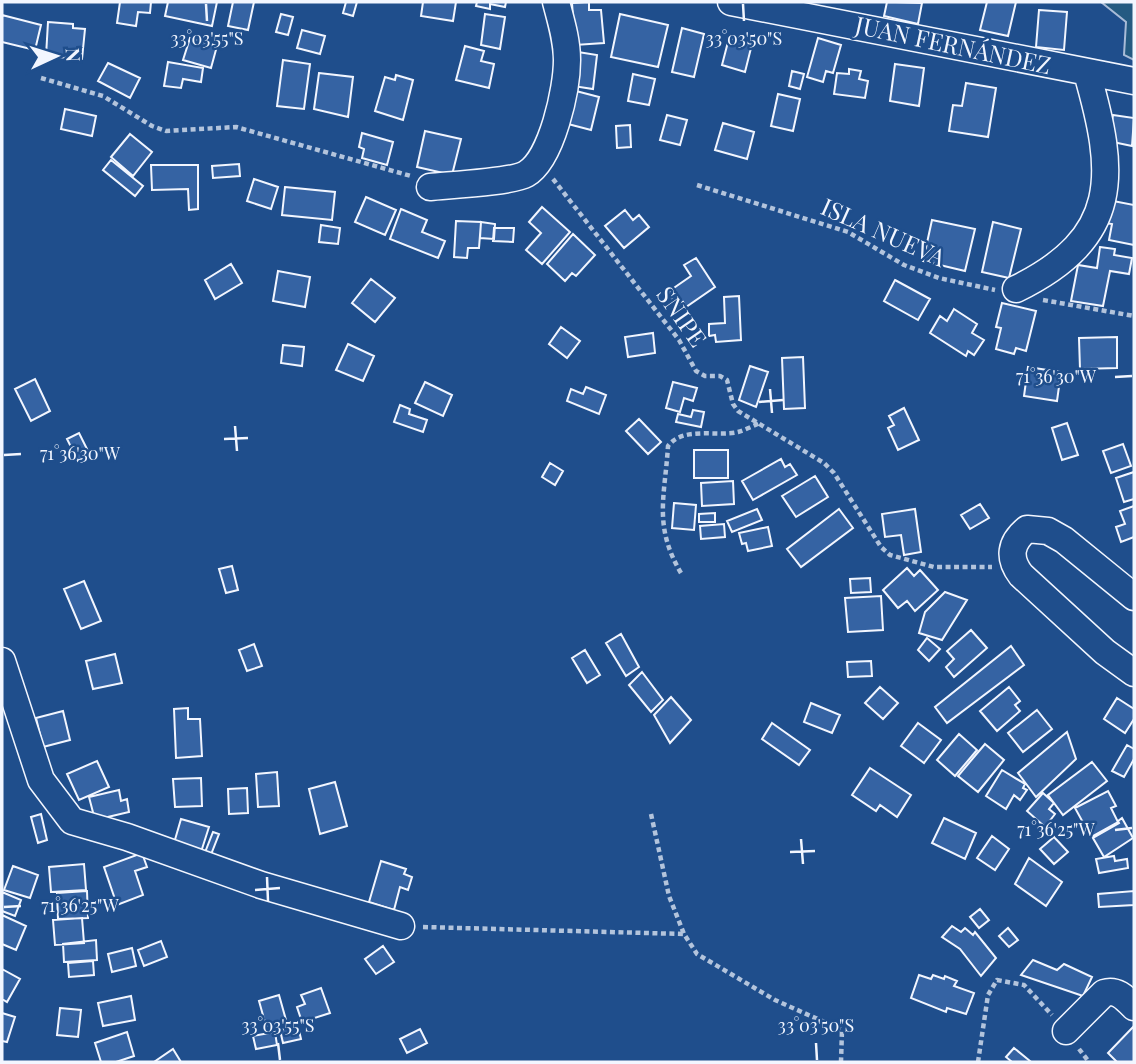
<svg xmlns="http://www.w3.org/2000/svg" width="1136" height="1064" font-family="'Playfair Display',serif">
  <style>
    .grass { fill: #245a82; stroke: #a8bbd7; stroke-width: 2 }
    .building { fill: #3563a3; stroke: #f2f6ff; stroke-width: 2 }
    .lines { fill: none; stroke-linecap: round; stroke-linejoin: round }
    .minor-casing { stroke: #f2f6ff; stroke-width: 29 }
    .path { stroke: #b3c4dc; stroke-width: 4.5; stroke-dasharray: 5 3.5; stroke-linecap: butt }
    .minor { stroke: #1f4e8c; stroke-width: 26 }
    .ticks { fill: none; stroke: #f2f6ff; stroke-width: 2.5 }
    .labels { text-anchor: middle; stroke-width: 5; stroke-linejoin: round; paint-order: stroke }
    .street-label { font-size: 24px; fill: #f2f6ff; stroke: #1f4e8c }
    .ticks-label { font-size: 18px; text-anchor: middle; fill: #f2f6ff; stroke: #1f4e8c; stroke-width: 5; stroke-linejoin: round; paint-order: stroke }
  </style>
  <rect width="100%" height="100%" fill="#1f4e8c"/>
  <path class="grass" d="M1101,2H1134V60L1124,55L1126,22Z"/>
  <path class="building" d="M120,2H151L150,13L138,12L136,26L117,23Z
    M168,2H217L212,26L165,16Z
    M233,2H254L248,30L228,26Z
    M346,2H357L353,16L343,13Z
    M423,2H456L453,21L421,16Z
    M477,2H506L505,7L490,4V9L476,6Z
    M589,2V10H601L604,43L575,45L572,3Z
    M887,2L922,3L918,24L884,16Z
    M987,2H1016L1008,36L980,30Z
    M1039,10L1067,12L1064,50L1036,47Z
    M281,14L293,17L288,35L276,32Z
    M485,14L505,17L500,49L481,45Z
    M620,14L668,25L658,67L611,57Z
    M2,15L41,25L35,50L2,42Z
    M48,22L73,24V28L85,29L82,59L46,56Z
    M682,28L704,34L694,77L672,72Z
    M302,30L325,36L320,54L297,48Z
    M190,38L217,46L211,68L183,60Z
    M729,38L752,44L745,72L722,65Z
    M818,38L841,45L833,73L826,71L823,82L807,77Z
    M465,46L484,51L481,61L494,64L489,88L456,80Z
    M578,52L597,55L593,89L573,86Z
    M283,60L310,64L304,109L277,106Z
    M168,62L203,68L201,82L183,79L181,88L164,86Z
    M108,63L140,78L130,98L98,81Z
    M895,64L924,68L919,106L890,101Z
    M849,69L861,71L859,79L868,81L865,98L834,94L837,73L849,74Z
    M792,71L804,74L800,89L789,86Z
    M319,73L353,77L348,117L314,109Z
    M633,74L655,79L649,105L628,101Z
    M396,75L413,80L403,120L375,111L385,77L395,80Z
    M966,83L996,88L988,137L949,131L953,105L962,106Z
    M576,91L599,97L591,130L568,124Z
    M778,94L800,99L793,131L771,126Z
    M65,109L96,116L92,136L61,129Z
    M667,115L687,120L680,145L660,140Z
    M1113,115L1134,118L1132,146L1108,141Z
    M723,123L754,132L747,159L715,150Z
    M630,125L631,147L617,148L616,126Z
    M425,131L461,139L452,175L417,167Z
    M362,133L393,142L387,165L362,158L364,149L359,147Z
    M130,134L152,152L133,176L111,157Z
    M111,160L143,186L135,196L103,170Z
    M239,164L240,176L213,178L212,166Z
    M151,165H198V209L189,210L188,189L152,190Z
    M254,179L278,187L271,209L247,201Z
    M285,187L335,192L332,220L282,215Z
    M366,197L396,210L385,235L355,222Z
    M1108,200L1134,205V245L1109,240L1112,224L1104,223Z
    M542,207L570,232L542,264L526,250L541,233L529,222Z
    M401,209L427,220L422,232L445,241L438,258L390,239Z
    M625,210L633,220L639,215L649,227L624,248L605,226Z
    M932,220L975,229L965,271L923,261Z
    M456,221L481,222L479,248H468L467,258L454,257Z
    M481,222L495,224L494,239L480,238Z
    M993,222L1021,229L1009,278L982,272Z
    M321,225L340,228L338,244L319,242Z
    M494,228H514L513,242L493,241Z
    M573,234L595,255L576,276L572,273L565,281L547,264Z
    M1100,247L1115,249L1114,255L1132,258L1129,274L1110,271L1103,306L1071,301L1078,265L1097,268Z
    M696,258L715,287L686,307L683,302L677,306L668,292L691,276L684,265Z
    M231,264L242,283L215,299L205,280Z
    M278,271L310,277L305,307L273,301Z
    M371,279L395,298L375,322L352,303Z
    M895,280L930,299L918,320L884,301Z
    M739,296L741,340L716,342L715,335L709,336V324L725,323L724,297Z
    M1002,303L1036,311L1026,351L1016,348L1014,354L996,349L1001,328L996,327Z
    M954,309L977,324L972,333L984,340L974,355L968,351L966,356L930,333L940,316L947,321Z
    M561,327L580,341L567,358L549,344Z
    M653,333L655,353L628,357L625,337Z
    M1117,337V368L1080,369L1079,338Z
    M348,344L374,356L363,381L336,370Z
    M283,345L304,347L302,366L281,363Z
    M803,357L805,408L784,409L782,358Z
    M750,366L768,372L756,407L739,400Z
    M1028,367L1061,372L1057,401L1024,396Z
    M35,379L50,411L31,421L15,389Z
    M425,382L452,395L443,416L415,403Z
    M673,382L697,388L693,401L684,398L680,412L666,408Z
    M586,387L606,395L599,414L567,401L571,389L583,394Z
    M400,405L410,409L409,414L427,420L423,432L394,422Z
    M904,408L919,440L898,450L888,428L894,425L889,416Z
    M693,410L704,412L701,427L676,422L678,414L691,417Z
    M639,419L661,442L648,454L626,431Z
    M1067,423L1078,455L1062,460L1052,428Z
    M79,433L90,455L78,461L67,439Z
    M1123,444L1131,466L1111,473L1103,451Z
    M694,450H728V478H694Z
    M781,459L785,467L790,464L797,475L753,500L742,481Z
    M550,463L563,471L555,485L542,477Z
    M1134,472V499L1124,502L1116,478Z
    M815,476L828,497L796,517L782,496Z
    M733,481L734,504L702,506L701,483Z
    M674,503L696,505L694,530L672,528Z
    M980,504L989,518L970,529L961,515Z
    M1134,506V537L1121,542L1116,527L1125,524L1120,511Z
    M757,509L762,520L732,532L727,521Z
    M839,509L853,528L801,567L787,549Z
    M915,509L921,552L904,555L901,535L885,537L882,514Z
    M715,513V522H699V514Z
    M724,524L725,537L701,539L700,526Z
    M768,527L772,546L748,551L746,543L742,544L739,533Z
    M232,566L238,590L226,593L219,569Z
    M907,568L914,576L920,570L938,590L915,611L907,601L898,608L883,590Z
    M870,578L871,592L851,593L850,579Z
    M84,581L101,621L81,629L64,589Z
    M945,592L967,600L942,640L919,633L925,612Z
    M881,596L883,630L848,632L845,598Z
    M971,630L987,648L954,677L946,667L954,659L947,651Z
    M621,634L639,667L626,676L606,643Z
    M927,638L940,649L929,661L918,650Z
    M254,644L262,666L247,671L239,650Z
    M1011,646L1024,665L947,723L935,707Z
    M585,650L600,675L587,683L572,658Z
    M115,654L122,683L93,689L86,661Z
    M871,661L872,676L848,677L847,662Z
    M642,672L663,700L651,712L629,685Z
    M880,687L898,703L883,719L865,703Z
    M1009,687L1020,701L1015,705L1020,711L997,731L980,711Z
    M671,697L691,720L670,743L654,715Z
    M1117,698L1134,709V719L1125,733L1104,719Z
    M811,703L840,715L832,733L804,722Z
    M188,708V719H200L202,756L176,758L174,709Z
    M1037,710L1052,729L1023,752L1008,733Z
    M63,711L70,740L43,747L36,718Z
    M772,723L810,750L799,765L762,739Z
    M918,723L941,740L924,763L901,746Z
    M1067,732L1076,759L1036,797L1018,773Z
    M959,734L977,750L955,776L937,760Z
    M985,744L1004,760L978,792L958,776Z
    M1127,745L1134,749V759L1124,777L1112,771Z
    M97,761L109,787L79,800L67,774Z
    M1092,762L1107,781L1063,815L1048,795Z
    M870,768L911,795L897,817L880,805L876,811L852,795Z
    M1002,770L1025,784L1023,788L1027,790L1020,800L1014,795L1006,809L986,796Z
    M277,772L279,806L258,807L256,774Z
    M201,778L202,806L175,807L173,779Z
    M335,782L347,826L320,834L309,789Z
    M247,788L248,813L229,814L228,789Z
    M119,790L121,801L127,799L129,812L95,820L89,797Z
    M1108,791L1116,806L1111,808L1118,822L1091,837L1075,808Z
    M1043,793L1054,803L1049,809L1055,814L1045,827L1027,811Z
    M41,814L47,840L38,843L31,817Z
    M944,818L976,833L965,859L932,843Z
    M1122,818L1133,838L1104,857L1093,838L1119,823L1118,821Z
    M181,819L209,827L201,852L174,843Z
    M213,832L219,834L210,857L204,855Z
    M992,836L1009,849L995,870L977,858Z
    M1054,837L1068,852L1054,864L1040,849Z
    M142,853L147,867L135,871L143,895L117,905L104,867Z
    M1114,856L1115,861L1127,859L1128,868L1099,873L1096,859Z
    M1029,858L1062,882L1046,906L1015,884Z
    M381,861L406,869L404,874L412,877L408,890L400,887L394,910L369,902Z
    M84,864L86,890L51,892L49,867Z
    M13,866L38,875L30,898L4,890Z
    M87,891L88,918L58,919L57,893Z
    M1134,891V905L1099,907L1098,894Z
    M2,892L21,900L15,916L2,911Z
    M980,909L989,920L979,928L970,917Z
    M2,915L26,926L16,950L2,944Z
    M82,918L84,943L55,945L53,920Z
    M952,926L961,932L965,928L973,935L975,932L996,958L981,976L960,949L942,937Z
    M1008,928L1018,940L1009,947L999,936Z
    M96,940L97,960L64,962L63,944Z
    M161,941L167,957L144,966L138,950Z
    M383,946L394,962L376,974L365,959Z
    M132,948L136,966L112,972L108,954Z
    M1033,960L1057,970L1064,964L1092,977L1083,996L1021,975Z
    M93,961L94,975L69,977L68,963Z
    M2,969L20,979L7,1002L2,999Z
    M919,975L931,979L933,975L944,979L945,976L957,981L954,986L974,993L966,1014L947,1008L946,1012L911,998Z
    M321,988L330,1013L302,1022L297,1007L305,1004L301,995Z
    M279,995L286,1020L266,1026L259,1001Z
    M131,996L135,1020L103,1026L98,1003Z
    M60,1008L81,1010L78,1037L57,1035Z
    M2,1013L15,1017L7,1042L2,1041Z
    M298,1026L301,1039L283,1043L280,1030Z
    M1134,1026V1062H1117L1108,1053Z
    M420,1029L427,1043L407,1053L400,1039Z
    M127,1032L134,1056L116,1062H101L95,1043Z
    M275,1032L277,1045L256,1049L253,1036Z
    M1014,1048L1030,1061L1029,1062H1012L1006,1057Z
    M173,1049L181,1062H154Z"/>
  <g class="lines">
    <defs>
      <path id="minor" d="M731,2L1134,81
        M430,187C449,185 512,182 526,174C552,159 567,89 567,60C567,40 561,21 556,2
        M1016,289C1122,237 1116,174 1087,73
        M1134,597L1064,540L1048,531L1027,529C1010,543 1008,558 1021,575L1105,652L1134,673
        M2,661L41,780L72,821L127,837L261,885L401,926
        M1066,1031L1104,993C1117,989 1125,998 1134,1007"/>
    </defs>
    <use href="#minor" class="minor-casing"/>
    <path class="path" d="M41,78L103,96L152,126L166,131L236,127L411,176
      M553,179L679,340L696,371L705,376H720L727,380L733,404L738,411L824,463L834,473L881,547L890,555L934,567H992
      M697,185L848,232L904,265L939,278L995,290
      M1043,300L1134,316
      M681,573C653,526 665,496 668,446C683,426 717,437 738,432C745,430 753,426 760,423
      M651,814L669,896L684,934L697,954L775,1000L842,1030L841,1062
      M423,927L684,934
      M1079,1049L1089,1062
      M978,1062L988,995L997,980L1024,985L1052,1015"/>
    <use href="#minor" class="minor"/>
  </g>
  <path class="ticks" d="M206,4L207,21M743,4L744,21M1115,377L1132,376M770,389L772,413M759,402L783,400M235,426L237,451M224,439L248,438M4,455L21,454M1115,830L1132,828M801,839L803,864M790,852L815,851M267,877L268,901M255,890L280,888M4,907L21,906M278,1043L280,1060M816,1043L817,1060"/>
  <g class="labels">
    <g class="street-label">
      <text transform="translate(953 46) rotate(12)" y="8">JUAN FERNÁNDEZ</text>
      <text transform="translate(883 233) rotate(24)" y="8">ISLA NUEVA</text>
      <text transform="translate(681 317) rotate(55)" y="8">SNIPE</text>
    </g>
  </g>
  <g class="ticks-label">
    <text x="207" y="45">33°03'55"S</text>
    <text x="744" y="45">33°03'50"S</text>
    <text x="1056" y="383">71°36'30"W</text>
    <text x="80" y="460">71°36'30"W</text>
    <text x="1056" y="836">71°36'25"W</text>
    <text x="80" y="912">71°36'25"W</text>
    <text x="278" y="1032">33°03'55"S</text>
    <text x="816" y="1032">33°03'50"S</text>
  </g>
  <rect width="1136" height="1064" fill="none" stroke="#f2f6ff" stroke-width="7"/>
  <g transform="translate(56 56) rotate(86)" stroke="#1f4e8c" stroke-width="5" paint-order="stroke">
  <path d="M0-5L12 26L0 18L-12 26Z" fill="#f2f6ff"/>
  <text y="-10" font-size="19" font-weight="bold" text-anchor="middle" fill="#f2f6ff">N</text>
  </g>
</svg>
